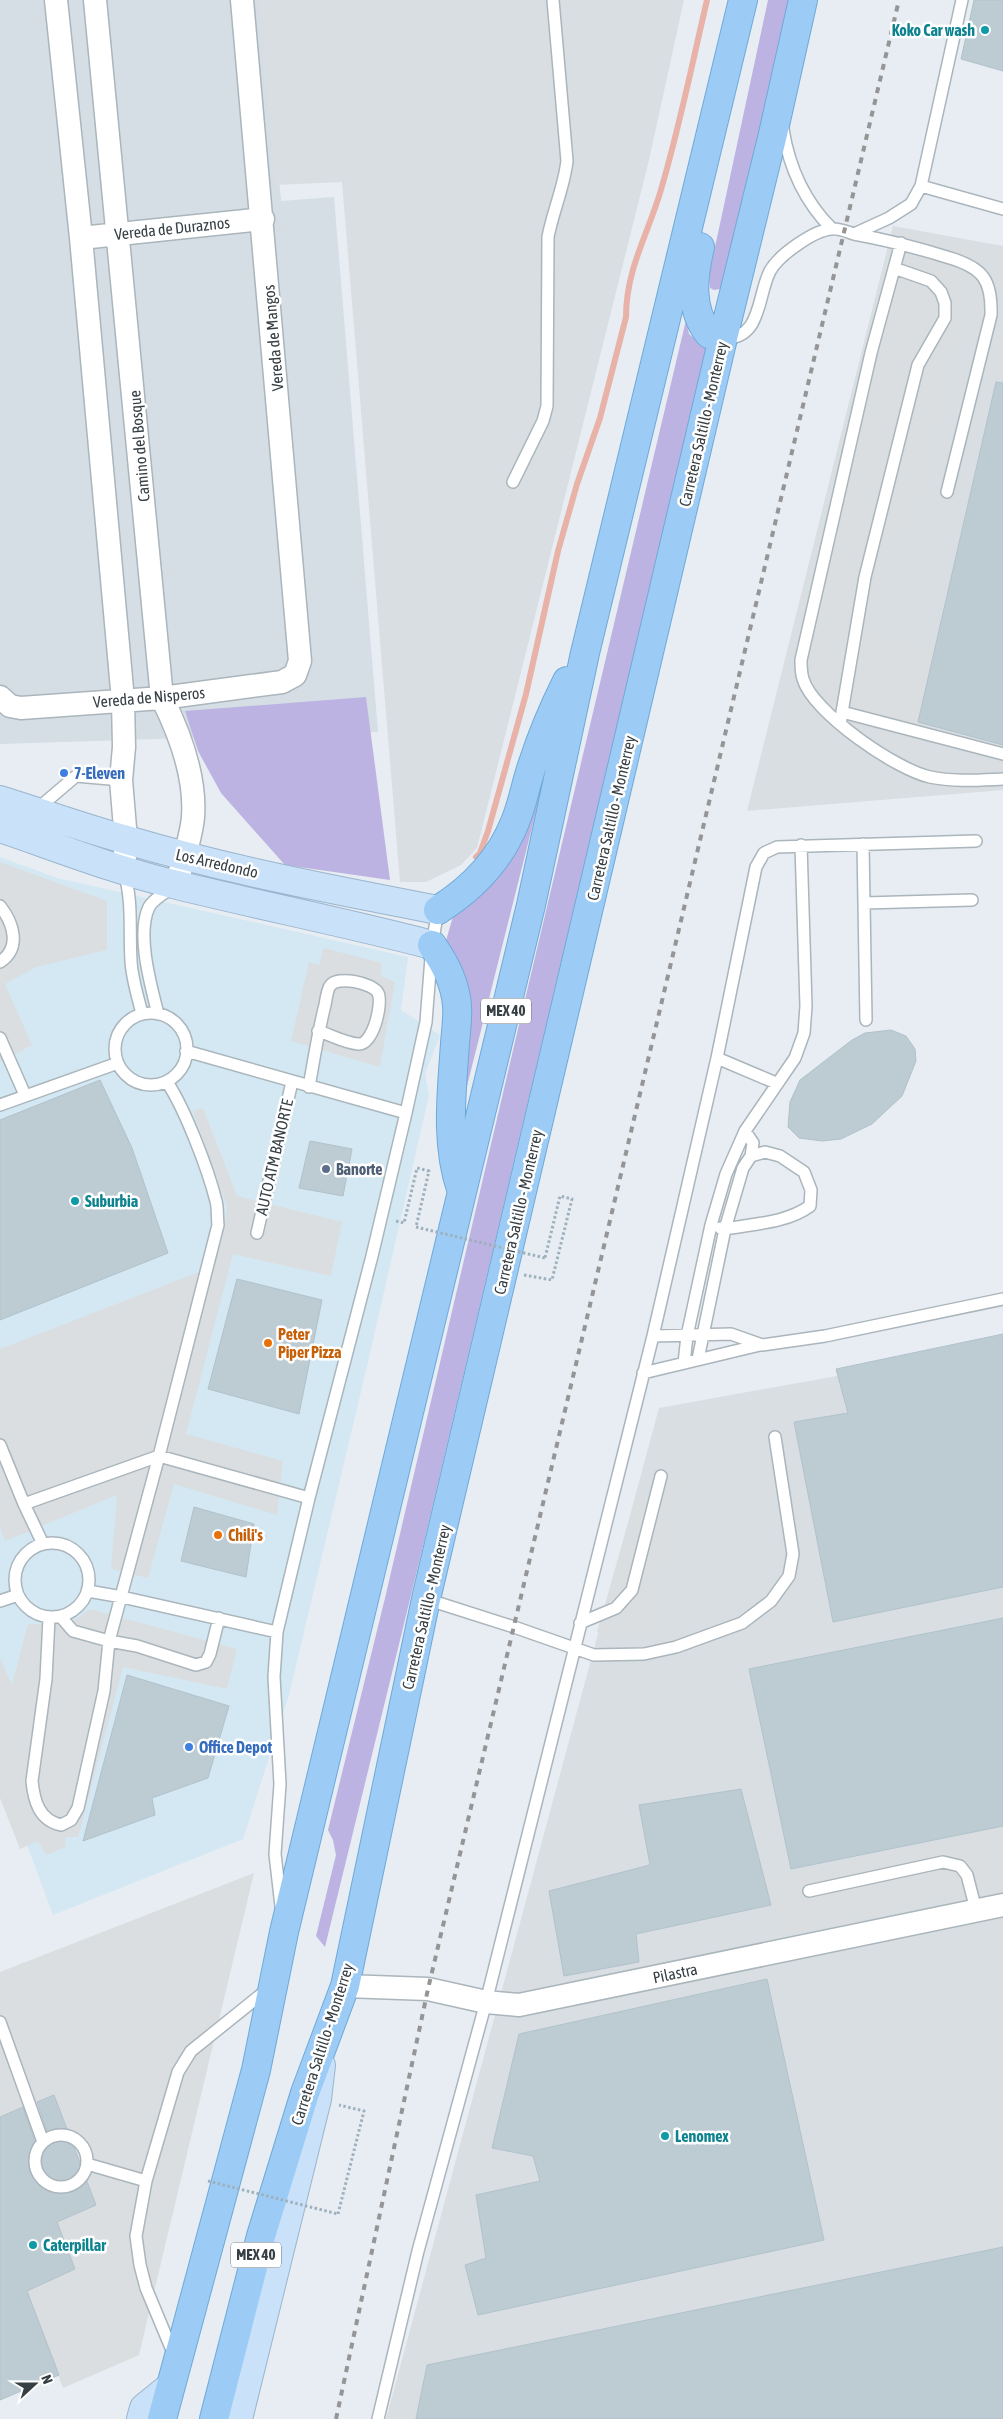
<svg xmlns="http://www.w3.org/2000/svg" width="1003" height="2419" font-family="'Asap Condensed',sans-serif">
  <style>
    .residential { fill: #d5dee5 }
    .commercial { fill: #d3e8f2 }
    .industrial { fill: #d8dee1 }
    .green { fill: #bcb3e2 }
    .parking { fill: #dbdee0 }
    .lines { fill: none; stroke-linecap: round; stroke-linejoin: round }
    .stream { stroke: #e9b2a8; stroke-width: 6 }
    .building { fill: #bdcbd2; stroke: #b1c2cc }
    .lane-casing { stroke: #aab5bc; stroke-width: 14 }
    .street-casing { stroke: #aab5bc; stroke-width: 25 }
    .secondary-casing { stroke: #9ab5cd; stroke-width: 30 }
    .primary-casing { stroke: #6ea9d8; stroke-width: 30 }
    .path { stroke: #9db0bd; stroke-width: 3; stroke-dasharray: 2.5 2.5; stroke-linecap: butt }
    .lane { stroke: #fff; stroke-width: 11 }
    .street { stroke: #fff; stroke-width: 22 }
    .secondary { stroke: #c9e1f9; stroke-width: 28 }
    .primary { stroke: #9cccf5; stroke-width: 28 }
    .rail { stroke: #959595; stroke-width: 4; stroke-dasharray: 6 6; stroke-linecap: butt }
    .path-bridge { stroke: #9db0bd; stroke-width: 3; stroke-dasharray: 2.5 2.5; stroke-linecap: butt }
    .culture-dot { fill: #0f9aa8; stroke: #fff; stroke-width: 2 }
    .shop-dot { fill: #3f7fe0; stroke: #fff; stroke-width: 2 }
    .service-dot { fill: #5c6f8a; stroke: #fff; stroke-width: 2 }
    .food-dot { fill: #e8710a; stroke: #fff; stroke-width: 2 }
    .labels { text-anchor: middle; stroke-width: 5; stroke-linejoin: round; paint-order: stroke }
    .shield { fill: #fff; stroke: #72797c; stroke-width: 1 }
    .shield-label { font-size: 15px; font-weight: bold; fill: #363f44 }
    .culture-label { font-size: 16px; font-weight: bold; fill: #0d838f; stroke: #fff; text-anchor: start }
    .street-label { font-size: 16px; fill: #363f44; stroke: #fff }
    .shop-label { font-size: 16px; font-weight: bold; fill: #366cbe; stroke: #fff; text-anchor: start }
    .service-label { font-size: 16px; font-weight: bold; fill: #4e5e75; stroke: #fff; text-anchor: start }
    .food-label { font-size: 16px; font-weight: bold; fill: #c56008; stroke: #fff; text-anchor: start }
  </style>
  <rect width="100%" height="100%" fill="#e7edf2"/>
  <path class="residential" d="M0,0H263L281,201L334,197L378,732L0,744Z"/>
  <path class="commercial" d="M0,857L57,878L408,957L401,1010L440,1035L425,1074L429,1095L368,1362L289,1695L243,1839L53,1915L0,1772Z"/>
  <path class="industrial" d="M258,0H684L649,160L477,848L461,865L426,882H400L342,182L274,185Z
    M893,226L1003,246V790L747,811Z
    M1003,1346V2419H386L659,1408Z"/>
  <path class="green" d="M768,0H789L726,279L720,289L714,290L710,288L709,275Z
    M686,320L689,334L706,348L424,1542L325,1947L316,1936L336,1855L333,1840L328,1830L385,1598L514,1046Z
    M366,697L390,880L285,865L221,793L198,751L185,711Z
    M556,732L462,1106L445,944L454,913Z"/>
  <path class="parking" d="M906,232L979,250L917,533L896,527L872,630L937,648L914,737L837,718L806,661Z
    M0,862L107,901V950L36,967L5,984L32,1045L0,1062Z
    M324,948L382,963L381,976L395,982L380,1067L291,1041L309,962L319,965Z
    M203,1108L237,1196L342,1222L331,1276L233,1254L186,1434L283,1461L277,1515L174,1484L148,1578L111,1569L117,1495L5,1541L0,1528V1349L212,1267L222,1241L227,1207L193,1111Z
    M687,1474L657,1629L618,1638L597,1632L635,1499Z
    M90,1609L237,1649L227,1689L123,1667L78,1837H65L66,1847L46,1855L38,1841L20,1849L0,1798V1658L12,1685L28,1624H69Z
    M1003,1827V1885L788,1934L764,1879Z
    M254,1873L139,2355L63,2388L27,2291L75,2269L57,2222L96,2205L54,2095L0,2117V1972Z"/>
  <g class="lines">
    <path class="stream" d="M476,857L480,853L488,831L526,694L558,551L577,484L600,418L626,317C626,270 647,236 660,193C679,130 692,64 707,0"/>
  </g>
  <path class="building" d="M974,0H1003V71L961,59Z
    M996,382L1003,383V745L918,722Z
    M891,1030L906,1036L915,1049L916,1061L902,1096L872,1124L841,1139L822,1141L799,1138L788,1127L790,1102L800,1080L852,1040L865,1033Z
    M100,1080L132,1148L168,1253L0,1320V1120Z
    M310,1141L352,1149L343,1196L299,1188Z
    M237,1279L322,1300L299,1414L208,1389Z
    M1003,1334V1587L833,1622L794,1422L848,1413L836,1369Z
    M194,1507L254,1524L246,1577L181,1561Z
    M1003,1618V1826L791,1869L749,1669Z
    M127,1675L229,1706L208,1778L152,1798L155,1815L83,1841Z
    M741,1789L771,1905L636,1934L639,1962L564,1976L549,1891L650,1865L639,1805Z
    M767,1979L824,2240L478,2315L465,2265L486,2258L476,2195L540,2181L533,2156L492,2148L519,2034Z
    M54,2095L96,2205L57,2222L75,2269L27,2291L59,2375L0,2400V2117L23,2107L36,2145L41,2149H46L49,2146L50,2140L37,2102Z
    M1003,2247V2419H416L427,2365Z"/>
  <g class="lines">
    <defs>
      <path id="lane" d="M783,129C789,167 805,202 832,229
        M921,186L1003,209
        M854,234L889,218L911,204L921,186L962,0
        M901,243L871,353L801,660C801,666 801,673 803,679C813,713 897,770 930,777C954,782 979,780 1003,779
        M723,338C762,340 757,296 770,271C779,255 814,230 832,229C839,228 847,232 854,234C887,240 918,248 950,258C983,268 992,280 991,315L947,492
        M513,482L543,421L547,406L548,237C553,211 564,187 567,161L553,0
        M842,712L1003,754
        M840,724L865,577L918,365L945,318V303L941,292L931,281L894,268
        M36,810L76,776L121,780
        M863,844L866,1020
        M124,872C133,902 129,930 131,961C132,979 138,997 142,1014
        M864,903L972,900
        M0,906C14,924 21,948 0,962
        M115 1049a36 36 0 1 1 72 0a36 36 0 1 1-72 0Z
        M158,1014C151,986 136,934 149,907C153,899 166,892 173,887
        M0,1038L25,1095
        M186,1051L406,1113
        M717,1058L776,1083
        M309,1087C314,1059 318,1032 325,1005C326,1000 327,990 330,986C337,975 373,983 378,993C383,1003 373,1046 358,1044C345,1043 331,1035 318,1031
        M0,1105L118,1063
        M720,1228L725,1229C752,1224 787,1223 810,1206L811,1190L804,1172L780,1156L765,1152L751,1156
        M257,1233L292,1082
        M653,1336L731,1334L762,1345L825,1336L1003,1299
        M698,1359L725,1229L743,1168L751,1156L753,1143L745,1131
        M684,1363L687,1336L711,1225L726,1174L745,1131L795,1058L804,1033L806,1006L801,845
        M643,1373L760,1345
        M0,1445L24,1504L43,1544
        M24,1504L159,1456L309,1498
        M15 1580a37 37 0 1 1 74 0a37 37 0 1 1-74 0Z
        M88,1591L122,1597L277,1632
        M426,1599L514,1627L594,1655L644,1654L676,1647L742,1623L771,1601L789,1576L793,1554L775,1437
        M0,1601L18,1595
        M61,1617L73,1631L109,1641L159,1456L218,1225C217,1217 218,1208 216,1201C208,1169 185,1109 167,1082
        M49,1618L46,1679L32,1781C34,1801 39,1820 61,1825L71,1820L78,1808L104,1691L109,1641L137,1646L196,1665L206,1662L210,1654L219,1618
        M580,1623L616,1608L632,1590L661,1476
        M809,1891L943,1862L960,1866L967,1875L976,1910
        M281,1906L275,1854L280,1784L274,1677L277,1632L309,1498L372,1256L406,1113L426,1022L432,945L438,910
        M0,2022L43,2142
        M35 2161a26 26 0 1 1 52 0a26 26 0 1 1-52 0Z
        M87,2164L146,2181
        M174,2355L146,2288L140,2265L136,2236L146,2181L178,2072L191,2051L268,1989
        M378,2419L418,2251L486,2002L653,1336L717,1058L756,867L764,853L777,847L976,841"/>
      <path id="street" d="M56,0L81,238L123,700L124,747L121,780L126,840L124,870
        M95,0L162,698C180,734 196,776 193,817C191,840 182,863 176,885
        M81,238L263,219
        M0,697L10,706L21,708L162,698L282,682L295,675L300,661L242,0
        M345,1986L428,1989L486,2002L519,2005L1003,1905"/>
      <path id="secondary" d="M0,800C42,813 84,828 127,840C229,870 334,890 438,910
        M0,828C59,848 117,871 177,885C262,906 348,923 432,945
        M141,2419L144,2408L170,2387
        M238,2419L317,2099L321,2065"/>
      <path id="primary" d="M700,247C693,277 689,309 709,334L723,338
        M438,910C473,888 500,860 515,822C523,803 526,782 533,763C542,735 554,707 567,681
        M432,945C445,963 455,982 457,1005C458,1017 456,1031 455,1043C452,1091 445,1142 461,1189
        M162,2419L256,2070L284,1932L531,905L585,653L743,0
        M214,2419L261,2236L305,2093L345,1986L426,1599L723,338L773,134L803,0"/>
    </defs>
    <use href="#lane" class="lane-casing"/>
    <use href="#street" class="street-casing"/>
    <use href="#secondary" class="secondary-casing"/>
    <use href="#primary" class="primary-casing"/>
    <path class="path" d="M396,1221L404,1223L417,1168L429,1171L416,1227
      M524,1275L552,1280L572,1199L560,1196L545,1258
      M338,2214L364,2111L339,2105"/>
    <use href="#lane" class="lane"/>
    <use href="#street" class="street"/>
    <use href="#secondary" class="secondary"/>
    <use href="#primary" class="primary"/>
    <path class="rail" d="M336,2419L428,1989L899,0"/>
    <path class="path-bridge" d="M416,1227L545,1258
      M208,2181L338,2214"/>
  </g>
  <g class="culture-dot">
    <circle cx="985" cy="30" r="5"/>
    <circle cx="75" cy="1201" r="5"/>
    <circle cx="665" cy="2136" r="5"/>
    <circle cx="33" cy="2245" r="5"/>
  </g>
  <g class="shop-dot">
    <circle cx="64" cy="773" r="5"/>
    <circle cx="189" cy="1747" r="5"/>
  </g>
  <circle class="service-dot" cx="326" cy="1169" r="5"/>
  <g class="food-dot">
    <circle cx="268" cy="1343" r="5"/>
    <circle cx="218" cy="1535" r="5"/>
  </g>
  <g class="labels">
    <g class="shield">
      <rect x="481" y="998.5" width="50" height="25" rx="4"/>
      <rect x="231" y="2242.5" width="50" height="25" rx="4"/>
    </g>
    <g class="shield-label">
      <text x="506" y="1016">MEX 40</text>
      <text x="256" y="2260">MEX 40</text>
    </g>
    <g class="culture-label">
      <text x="975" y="36" text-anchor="end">Koko Car wash</text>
      <text x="85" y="1207">Suburbia</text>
      <text x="675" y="2142">Lenomex</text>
      <text x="43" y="2251">Caterpillar</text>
    </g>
    <g class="street-label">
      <text transform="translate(172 228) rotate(-6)" y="6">Vereda de Duraznos</text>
      <text transform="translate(273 338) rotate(-95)" y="6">Vereda de Mangos</text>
      <text transform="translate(703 424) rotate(-77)" y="6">Carretera Saltillo - Monterrey</text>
      <text transform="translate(139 446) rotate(-95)" y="6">Camino del Bosque</text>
      <text transform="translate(149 697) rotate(-5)" y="6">Vereda de Nisperos</text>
      <text transform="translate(611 818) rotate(-77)" y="6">Carretera Saltillo - Monterrey</text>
      <text transform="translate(217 863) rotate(13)" y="6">Los Arredondo</text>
      <text transform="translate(274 1157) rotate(-77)" y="6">AUTO ATM BANORTE</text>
      <text transform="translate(518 1212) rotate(-77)" y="6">Carretera Saltillo - Monterrey</text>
      <text transform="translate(426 1607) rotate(-77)" y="6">Carretera Saltillo - Monterrey</text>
      <text transform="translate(675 1973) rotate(-12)" y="6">Pilastra</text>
      <text transform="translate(322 2044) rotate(-72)" y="6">Carretera Saltillo - Monterrey</text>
    </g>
    <g class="shop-label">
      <text x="74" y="779">7-Eleven</text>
      <text x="199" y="1753">Office Depot</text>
    </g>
    <g class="service-label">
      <text x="336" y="1175">Banorte</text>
    </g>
    <g class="food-label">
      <text x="278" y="1340">Peter<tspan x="278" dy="18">Piper Pizza</tspan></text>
      <text x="228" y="1541">Chili's</text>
    </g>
  </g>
  <g transform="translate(35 2384) rotate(69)" stroke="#ffffff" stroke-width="4" paint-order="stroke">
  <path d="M0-4L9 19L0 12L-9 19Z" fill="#363f44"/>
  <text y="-8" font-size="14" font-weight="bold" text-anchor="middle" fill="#363f44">N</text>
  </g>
</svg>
